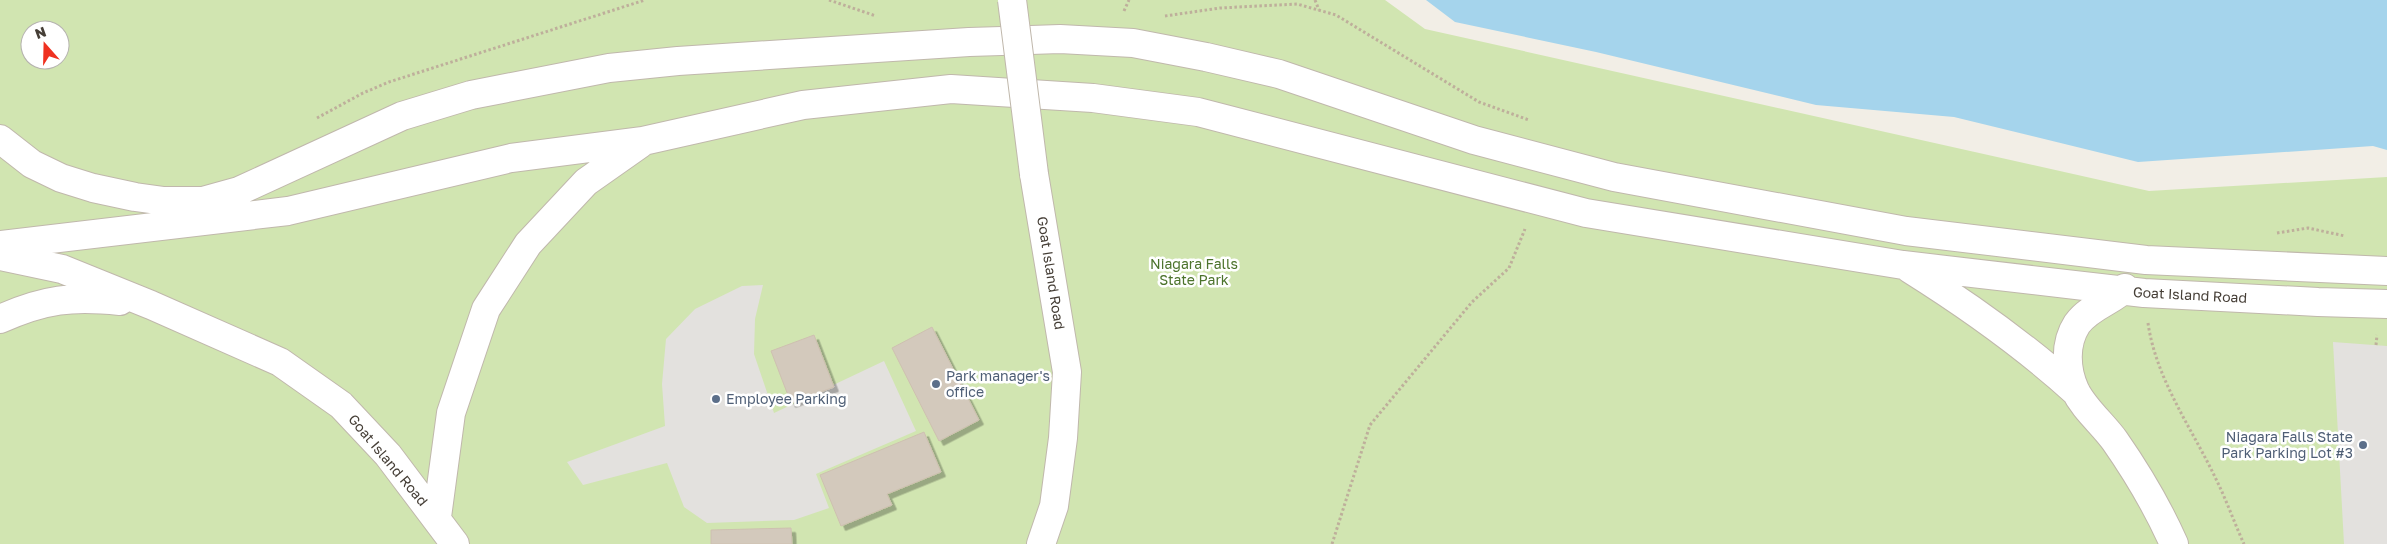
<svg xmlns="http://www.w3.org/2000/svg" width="2387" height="544" font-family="'Golos Text',sans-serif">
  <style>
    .green { fill: #d1e5b1; fill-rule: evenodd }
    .parking { fill: #e3e1de }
    .water { fill: #a5d4ec }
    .building { fill: #d3c9bc; stroke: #cec0b0; filter: url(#shadow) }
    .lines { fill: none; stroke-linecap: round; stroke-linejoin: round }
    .minor-casing { stroke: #c0b8ac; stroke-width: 30 }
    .path { stroke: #beaf9b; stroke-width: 3; stroke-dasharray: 2.5 2.5; stroke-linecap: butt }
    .minor { stroke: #fff; stroke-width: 28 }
    .minor-bridge-casing { stroke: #c0b8ac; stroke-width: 30; stroke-linecap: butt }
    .minor-bridge { stroke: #fff; stroke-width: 28 }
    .service-dot { fill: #5c6f8a; stroke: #fff; stroke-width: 2 }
    .labels { text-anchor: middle; stroke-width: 5; stroke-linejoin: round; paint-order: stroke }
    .park-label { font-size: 14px; fill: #4c732c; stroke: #fff }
    .street-label { font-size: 14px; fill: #453e36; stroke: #fff }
    .service-label { font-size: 14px; fill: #4e5e75; stroke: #fff; text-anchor: start }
  </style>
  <defs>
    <filter id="shadow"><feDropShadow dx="4.5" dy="4.5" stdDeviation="0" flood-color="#0004"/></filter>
  </defs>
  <rect width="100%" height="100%" fill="#f2eee6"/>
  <path class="green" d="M0,0H1385L1425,29L2149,191L2387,177V544H0ZM30,30H60V60H30Z"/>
  <path class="parking" d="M763,285L755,319L754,354L774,413L884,361L916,431L816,474L829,508L794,520L707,523L684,507L667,463L583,485L567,462L665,426L662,384L666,339L695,309L742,286Z
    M2333,342L2387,346V544H2344Z"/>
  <path class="water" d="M1426,0H2387V150L2373,146L2138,162L1954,117L1816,105L1596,52L1455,22Z"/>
  <path class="building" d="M932,327L979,420L939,441L892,348Z
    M814,335L834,387L791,403L771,351Z
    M924,432L941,472L887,494L892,505L841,526L820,475Z
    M791,528L792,544H711V530Z"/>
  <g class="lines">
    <defs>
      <path id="minor" d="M0,139L32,164L61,178L93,188L135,197L164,201H203L239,191L402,116L471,95L609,68L678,61L969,42L1060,39L1133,43L1206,57L1279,74L1474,140L1614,177L1906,231L2146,260L2387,271
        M1034,174L1067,372L1063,438L1054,506L1041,544
        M0,245L288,211L511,158L643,141L803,105L951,89L1093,98L1198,112L1586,213L1903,265L2144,293L2318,302L2387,304
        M0,256L62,269L151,305L280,362L341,405L388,455L455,544
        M1910,269C1969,306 2024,345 2076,392
        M2125,288C2115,300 2090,306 2077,324C2064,344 2066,370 2075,390C2084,409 2103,424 2115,441C2138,474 2158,508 2174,544
        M0,319C45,299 72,296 120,301
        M437,517L451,413L486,309L528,244L586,182L640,144"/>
    </defs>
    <use href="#minor" class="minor-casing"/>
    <path class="path" d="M829,0L876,16
      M1315,0L1319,10
      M1124,11L1129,0
      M1165,16L1220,8L1297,4L1336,15L1479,102L1529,120
      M317,118L363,93L389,82L645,0
      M2277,233L2308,228L2345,236
      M2148,323C2156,379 2191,427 2215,477C2226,499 2234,522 2244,544
      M2376,345L2377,335
      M1332,544L1370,425L1472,302L1509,268L1525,229"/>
    <use href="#minor" class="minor"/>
    <defs>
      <path id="minor-bridge" d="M1012,0L1034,174"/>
    </defs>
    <use href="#minor-bridge" class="minor-bridge-casing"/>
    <use href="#minor-bridge" class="minor-bridge"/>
  </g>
  <g class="service-dot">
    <circle cx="936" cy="384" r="5"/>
    <circle cx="716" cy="399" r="5"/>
    <circle cx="2363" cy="445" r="5"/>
  </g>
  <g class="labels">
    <g class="park-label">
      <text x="1194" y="269">Niagara Falls<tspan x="1194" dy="16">State Park</tspan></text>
    </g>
    <g class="street-label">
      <text transform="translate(1051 273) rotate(81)" y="5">Goat Island Road</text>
      <text transform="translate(2190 295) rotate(3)" y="5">Goat Island Road</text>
      <text transform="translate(388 460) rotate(50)" y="5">Goat Island Road</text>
    </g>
    <g class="service-label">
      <text x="946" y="381">Park manager's<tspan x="946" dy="16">office</tspan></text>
      <text x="726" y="404">Employee Parking</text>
      <text x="2353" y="442" text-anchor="end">Niagara Falls State<tspan x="2353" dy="16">Park Parking Lot #3</tspan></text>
    </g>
  </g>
  <g transform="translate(45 45) rotate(340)"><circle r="24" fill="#ffffff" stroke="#b5b2af"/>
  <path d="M0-4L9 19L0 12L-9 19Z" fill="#ef3120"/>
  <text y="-8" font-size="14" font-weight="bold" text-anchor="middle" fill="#453e36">N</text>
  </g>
</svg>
